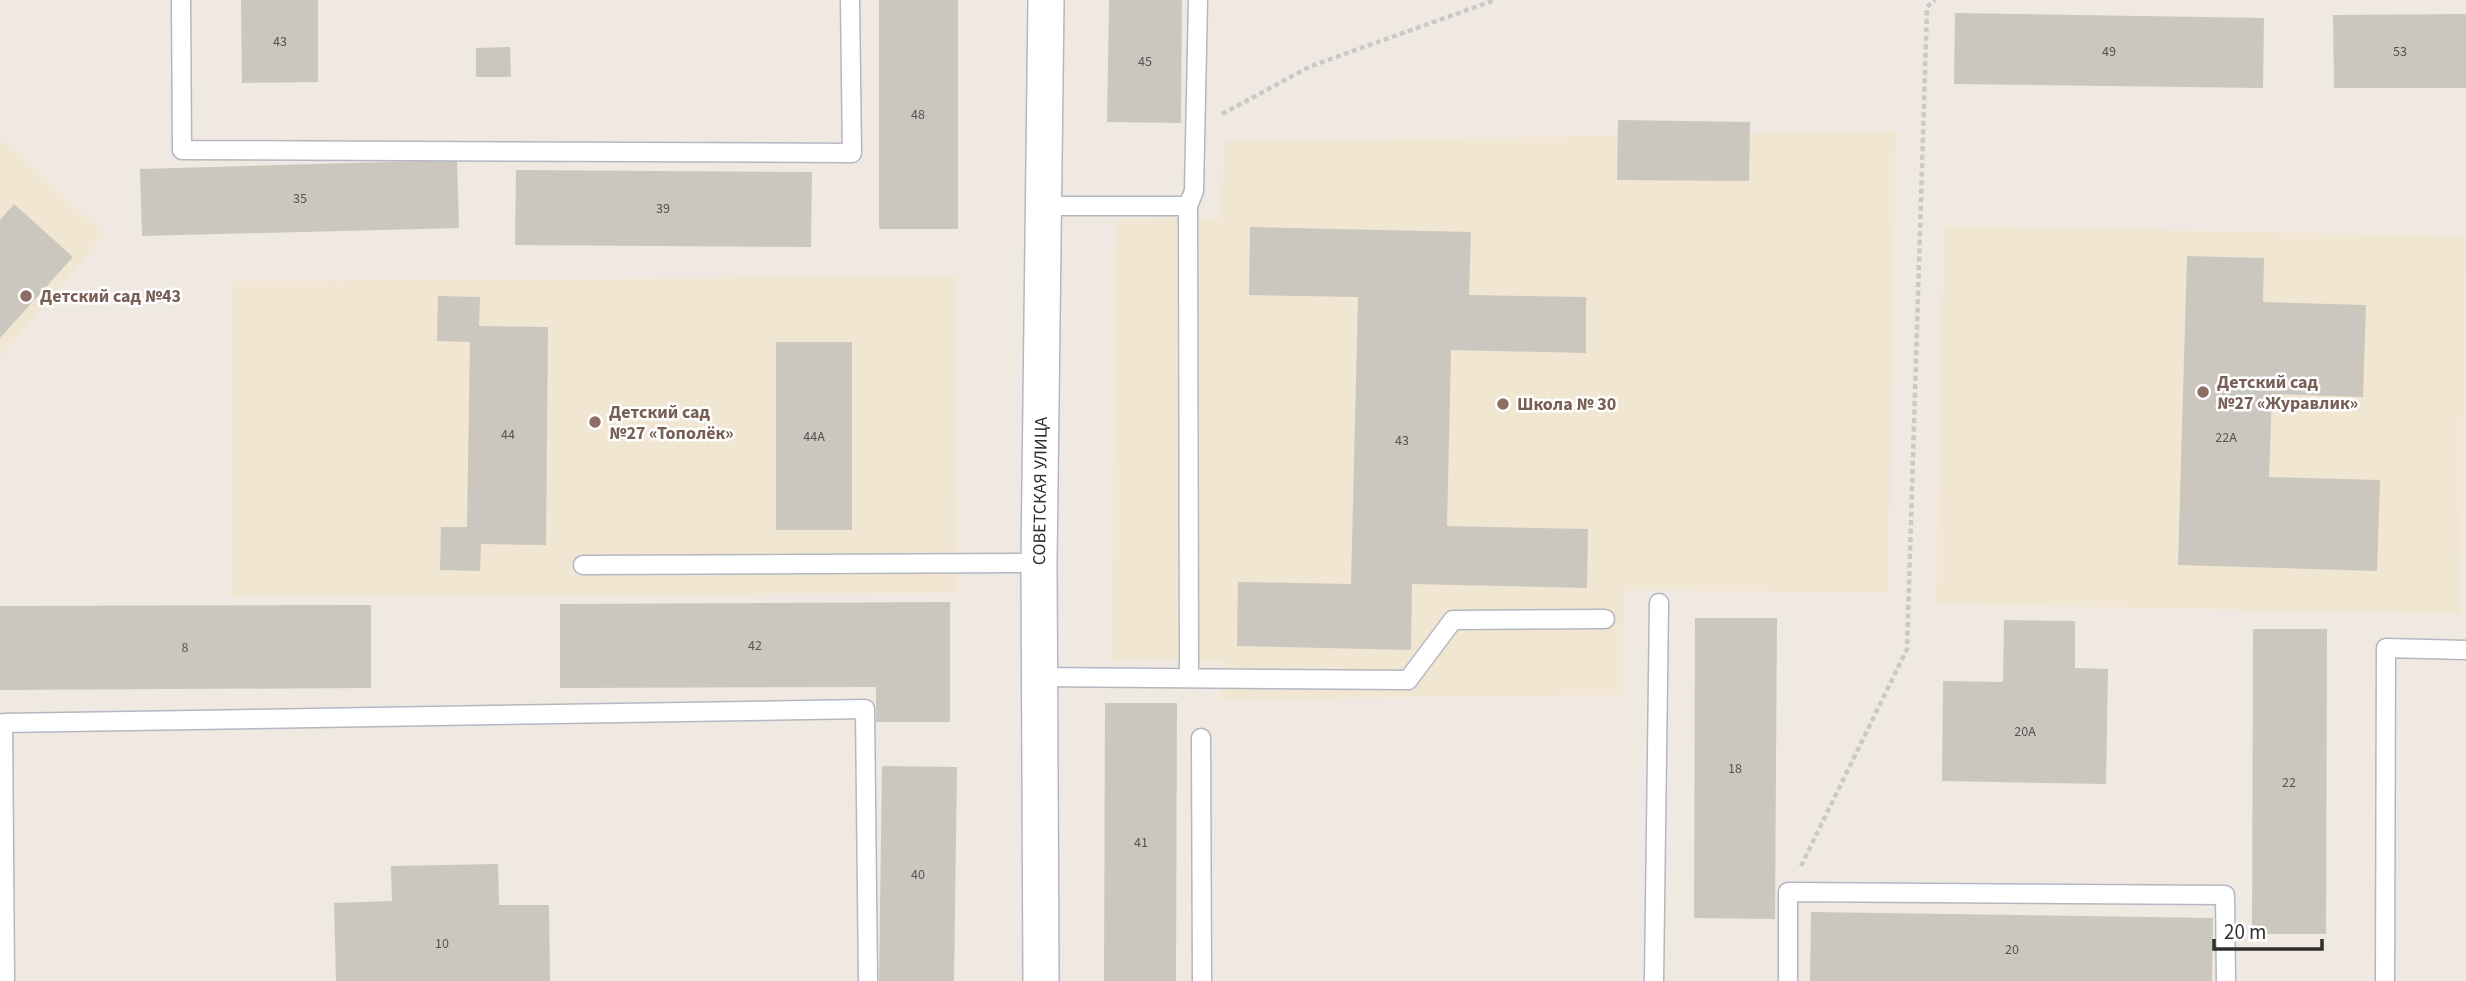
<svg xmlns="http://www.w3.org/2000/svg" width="2466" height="981" font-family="'Source Sans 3',sans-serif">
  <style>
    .education { fill: #f0e6d1 }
    .building { fill: #cbc7bf }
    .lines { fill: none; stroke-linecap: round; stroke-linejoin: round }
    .lane-casing { stroke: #b4b7c1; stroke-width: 21 }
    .street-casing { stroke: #b4b7c1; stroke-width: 38 }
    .path { stroke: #c9c9c9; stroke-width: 4.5; stroke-dasharray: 5 3.5; stroke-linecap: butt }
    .lane { stroke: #fff; stroke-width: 18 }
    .street { stroke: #fff; stroke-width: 35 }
    .education-dot { fill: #8d6e63; stroke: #fff; stroke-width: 2.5 }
    .labels { text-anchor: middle; stroke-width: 5; stroke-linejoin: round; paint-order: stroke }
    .number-label { font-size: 14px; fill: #555452 }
    .education-label { font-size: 18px; font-weight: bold; fill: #785e54; stroke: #fff; text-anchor: start }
    .street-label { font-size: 18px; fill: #2e2e2e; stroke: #fff }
  </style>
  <rect width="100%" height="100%" fill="#efe9e1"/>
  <path class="education" d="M1896,131L1888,593L1624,590L1623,695L1222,699L1223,661L1111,660L1117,219L1222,218L1223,142Z
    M0,138L105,234L0,357Z
    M1944,226L2466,236L2461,614L1936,604Z
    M957,277L958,593L232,596L231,281Z"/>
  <path class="building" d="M241,0H318V82L242,83Z
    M879,0H958V229H879Z
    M1109,0H1182L1181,123L1107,122Z
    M1955,13L2264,18L2263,88L1954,84Z
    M2466,14V88H2334L2333,15Z
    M510,47L511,77H476V48Z
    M1618,120L1750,122L1749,181L1617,180Z
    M457,160L459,228L142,236L140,169Z
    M516,170L812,172L811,247L515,245Z
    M14,204L73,257L0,338V220Z
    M1250,227L1471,232L1469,295L1586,297V353L1451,350L1447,526L1588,529L1587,588L1412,584L1411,650L1237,646L1238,582L1351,584L1358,297L1249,295Z
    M2187,256L2264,258L2263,302L2366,305L2363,397L2272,394L2269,477L2380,480L2377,571L2178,565Z
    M438,296L480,297L479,326L548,327L546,545L481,544L480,571L440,570L441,527H467L470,342L437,341Z
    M776,342H852V530H776Z
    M950,602V722H876V687L560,688V604Z
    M371,605V688L0,690V606Z
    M1695,618H1777L1775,919L1694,918Z
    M2004,620L2075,621V668L2108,669L2106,784L1942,781L1943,681L2003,682Z
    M2253,629H2327L2326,934H2252Z
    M1105,703H1177L1176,981H1104Z
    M882,766L957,767L954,981H879Z
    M498,864L499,905H549L550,981H336L334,903L392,901L391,866Z
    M1811,912L2213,918L2212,981H1810Z"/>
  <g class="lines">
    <defs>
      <path id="lane" d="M181,0L182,150L852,153L850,0
        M1043,206H1188
        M583,565L1039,563
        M1038,677L1408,680L1453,620L1605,619
        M1189,678L1188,206L1194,191L1198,0
        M1201,738L1202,981
        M5,981L3,723L865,709L868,981
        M1654,981L1659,603
        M1788,981V892L2225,895L2226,981
        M2385,981L2386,648L2466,650"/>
      <g id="street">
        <path id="s1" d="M1041,981L1039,563L1046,0"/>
      </g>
    </defs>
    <use href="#lane" class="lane-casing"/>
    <use href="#street" class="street-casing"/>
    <path class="path" d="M1222,114L1311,66L1495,0
      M1801,866L1907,649L1927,7L1935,0"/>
    <use href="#lane" class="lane"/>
    <use href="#street" class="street"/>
  </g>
  <g class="education-dot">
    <circle cx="26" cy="296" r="7"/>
    <circle cx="2203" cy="392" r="7"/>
    <circle cx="1503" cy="404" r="7"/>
    <circle cx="595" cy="422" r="7"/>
  </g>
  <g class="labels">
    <g class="number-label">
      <text x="280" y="46">43</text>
      <text x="2109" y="56">49</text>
      <text x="2400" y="56">53</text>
      <text x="1145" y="66">45</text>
      <text x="918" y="119">48</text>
      <text x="300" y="203">35</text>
      <text x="663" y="213">39</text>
      <text x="508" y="439">44</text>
      <text x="814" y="441">44А</text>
      <text x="2226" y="442">22А</text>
      <text x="1402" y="445">43</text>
      <text x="755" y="650">42</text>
      <text x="185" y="652">8</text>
      <text x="2025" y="736">20А</text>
      <text x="1735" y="773">18</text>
      <text x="2289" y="787">22</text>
      <text x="1141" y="847">41</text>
      <text x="918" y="879">40</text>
      <text x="442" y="948">10</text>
      <text x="2012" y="954">20</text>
    </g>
    <g class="education-label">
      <text x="40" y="302">Детский сад №43</text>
      <text x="2217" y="388">Детский сад<tspan x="2217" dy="21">№27 «Журавлик»</tspan></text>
      <text x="1517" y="410">Школа № 30</text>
      <text x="609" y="418">Детский сад<tspan x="609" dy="21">№27 «Тополёк»</tspan></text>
    </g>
    <g class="street-label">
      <text dy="6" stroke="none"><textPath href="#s1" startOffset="490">СОВЕТСКАЯ УЛИЦА</textPath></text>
    </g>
  </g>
  <path d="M2214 939v10h108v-10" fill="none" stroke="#2e2e2e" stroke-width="3.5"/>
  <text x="2224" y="939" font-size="21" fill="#2e2e2e" stroke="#ffffff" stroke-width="5" paint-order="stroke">20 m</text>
</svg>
